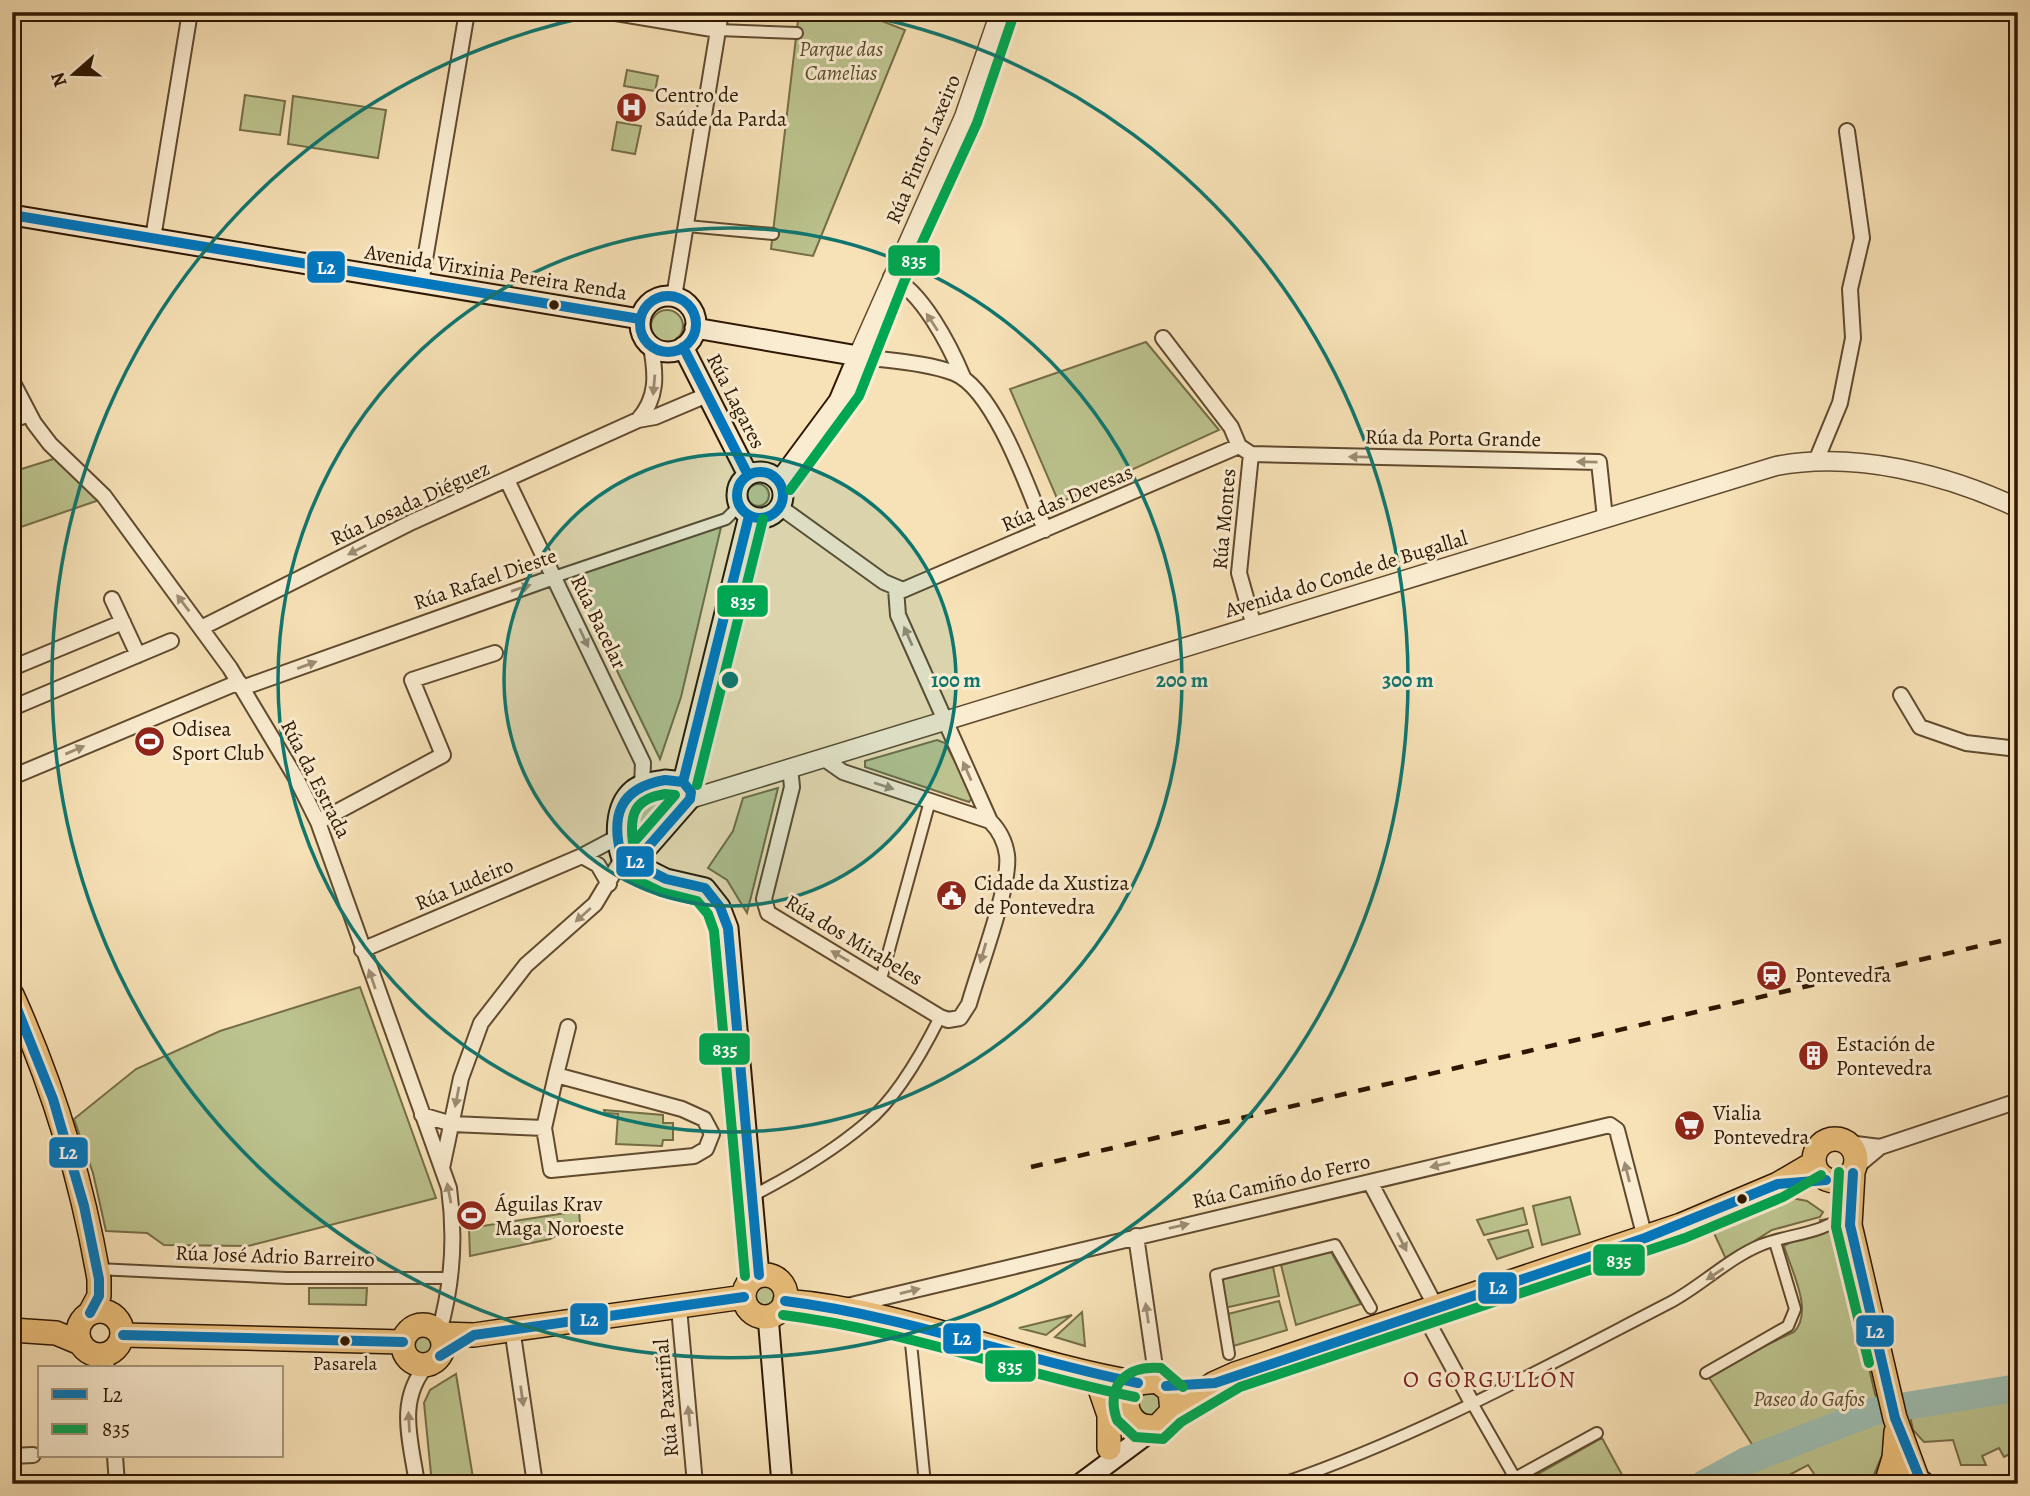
<svg xmlns="http://www.w3.org/2000/svg" width="2030" height="1496" font-family="Alegreya,serif">
  <style>
    .green { fill: #bcc38e; stroke: #756d47; stroke-width: 2 }
    .lines { fill: none; stroke-linecap: round; stroke-linejoin: round }
    .river { stroke: #9dbdb1; stroke-width: 28 }
    .pedestrian-casing { stroke: #604a2e; stroke-width: 14 }
    .minor-casing { stroke: #604a2e; stroke-width: 18 }
    .tertiary-casing { stroke: #604a2e; stroke-width: 21 }
    .secondary-casing { stroke: #2e1700; stroke-width: 23 }
    .primary-casing { stroke: #2e1700; stroke-width: 26 }
    .trunk-casing { stroke: #2e1700; stroke-width: 28 }
    .pedestrian { stroke: #faecd0; stroke-width: 10 }
    .minor { stroke: #faecd0; stroke-width: 14 }
    .tertiary { stroke: #faecd0; stroke-width: 18 }
    .secondary { stroke: #faecd0; stroke-width: 19 }
    .primary { stroke: #ecc07b; stroke-width: 23 }
    .trunk { stroke: #ecc07b; stroke-width: 24 }
    .rail { stroke: #2e1700; stroke-width: 4.5; stroke-dasharray: 12 12; stroke-linecap: butt }
    .bus-1-casing { stroke: #faecd0; stroke-width: 16 }
    .bus-2-casing { stroke: #faecd0; stroke-width: 16 }
    .bus-1 { stroke: #0078c1; stroke-width: 10 }
    .bus-2 { stroke: #00a651; stroke-width: 10 }
    .oneway { fill: #9e8c72 }
    .ring { fill: none; stroke: #0f766e; stroke-width: 3.5 }
    .bus-dot { fill: #2e1700; stroke: #faecd0; stroke-width: 2.5 }
    .labels { text-anchor: middle; stroke-width: 6; stroke-linejoin: round; paint-order: stroke }
    .bus-label { font-size: 19px; fill: #2e1700; stroke: #faecd0 }
    .park-label { font-size: 21px; font-style: italic; fill: #594b2b; stroke: #faecd0 }
    .poi-label { font-size: 21px; fill: #2e1700; stroke: #faecd0; text-anchor: start }
    .street-label { font-size: 21px; fill: #2e1700; stroke: #faecd0 }
    .neighbourhood-label { font-size: 23px; letter-spacing: 2px; fill: #7a1f14; stroke: #faecd0 }
    .centre { fill: #0f766e; stroke: #faecd0; stroke-width: 3.5 }
    .ring-label { font-size: 21px; text-anchor: middle; font-weight: bold; fill: #0f766e; stroke: #faecd0; stroke-width: 6; stroke-linejoin: round; paint-order: stroke }
    .line-badge { stroke: #faecd0; stroke-width: 2.5 }
    .badge-label { font-size: 19px; text-anchor: middle; font-weight: bold; fill: #fff }
  </style>
  <rect width="100%" height="100%" fill="#f7e1b6"/>
  <filter id="stains"><feTurbulence type="fractalNoise" baseFrequency=".00286" numOctaves="4"/><feColorMatrix values="0 0 0 0 .2 0 0 0 0 .09 0 0 0 0 .02 0 0 0 .5 -.17"/></filter>
  <radialGradient id="worn" r=".72"><stop offset=".6" stop-color="#630" stop-opacity="0"/><stop offset="1" stop-color="#630" stop-opacity=".3"/></radialGradient>
  <path class="green" d="M799,12H859L905,30L813,256L771,249Z
    M627,70L658,76L655,91L624,86Z
    M245,95L285,101L280,135L240,130Z
    M293,96L386,110L378,158L288,144Z
    M617,122L641,126L635,154L612,150Z
    M651 326a16 16 0 1 1 32 0a16 16 0 1 1-32 0Z
    M1146,342L1219,430L1059,503L1010,389Z
    M63,456L105,498L12,530V472Z
    M747 495a11 11 0 1 1 22 0a11 11 0 1 1-22 0Z
    M722,523L681,697L660,759L568,570Z
    M937,740L945,743L973,796L969,802L865,767V761Z
    M778,788L747,913L727,880L708,868L733,831L743,798Z
    M672,790L677,792L679,800L640,841H632C621,813 648,794 672,790Z
    M360,987L436,1198L248,1246L164,1245L147,1233L106,1231L93,1173L74,1119L136,1069L220,1031Z
    M604,1110L663,1115V1123H673V1140H663L662,1146L616,1144L618,1114L605,1113Z
    M1570,1197L1580,1234L1542,1245L1533,1206Z
    M1792,1198L1807,1201L1823,1212L1820,1217L1772,1230L1726,1259L1713,1231L1779,1201Z
    M1523,1208L1527,1224L1484,1235L1477,1220Z
    M579,1211L580,1223L550,1239L470,1256L469,1228Z
    M1827,1219L1836,1226L1875,1394L1888,1426L1884,1451L1870,1484H1821L1808,1465L1772,1484H1691L1755,1449L1706,1373L1794,1332C1814,1311 1791,1270 1784,1246L1820,1226V1220Z
    M1528,1230L1533,1247L1497,1259L1488,1240Z
    M1331,1252L1361,1304L1296,1325L1281,1265Z
    M1273,1267L1279,1296L1224,1308L1219,1280Z
    M752 1295a13 13 0 1 1 26 0a13 13 0 1 1-26 0Z
    M309,1288H367L366,1305L309,1304Z
    M1279,1301L1287,1330L1230,1347L1224,1315Z
    M1082,1312L1085,1346L1055,1337Z
    M1072,1315L1046,1335L1019,1328Z
    M411 1346a12 12 0 1 1 24 0a12 12 0 1 1-24 0Z
    M456,1374L474,1484H432L424,1403L430,1390Z
    M2018,1393V1450L2004,1457L1999,1448L1982,1456L1986,1465H1961L1953,1440L1924,1442L1913,1430L1909,1411Z
    M1138 1405a12 12 0 1 1 24 0a12 12 0 1 1-24 0Z
    M1602,1438L1627,1484H1520Z"/>
  <g class="lines">
    <path class="river" d="M1704,1484L1746,1461L1875,1411L2018,1388"/>
    <defs>
      <path id="pedestrian" d="M718,30L797,33
        M687,226L773,234
        M12,422L30,416
        M554,577L726,519L739,506
        M881,979L930,801
        M752,1196C791,1176 832,1152 866,1123C896,1099 923,1051 940,1017
        M97,1269L287,1278H451
        M909,1323L925,1484
        M1229,1354L1216,1275L1335,1245L1371,1308
        M1706,1373L1788,1326L1795,1309L1775,1242
        M1472,1403L1515,1478L1597,1433
        M1280,1484C1416,1438 1543,1368 1671,1302C1701,1286 1729,1258 1761,1245C1791,1233 1825,1235 1848,1211"/>
      <path id="minor" d="M610,12L718,30
        M153,238L190,12
        M891,277C922,291 950,346 963,377
        M421,283L467,12
        M674,297L721,12
        M1163,338L1231,427L1239,446
        M858,356C888,361 925,362 954,373C994,389 1029,490 1045,530
        M12,381L34,423L50,444L104,496L230,668L296,778L318,822L449,1188C456,1238 453,1283 439,1332
        M638,420C658,398 656,374 651,347
        M1251,454L1599,462L1605,518
        M1251,454L1239,573L1254,626
        M1816,461L1840,403L1853,338L1850,289L1862,238L1847,131
        M507,480L643,763L642,785
        M780,507L884,582L903,590L1239,446L1251,454
        M896,589L898,615L990,821
        M112,599L138,655
        M201,628L412,522L638,420L655,417L707,395
        M12,668L123,622
        M242,688L554,577
        M1901,695L1920,727L1966,743L2018,749
        M12,708L171,641
        M790,767L792,787L764,899L768,913L940,1017L948,1020L960,1018L969,1004C978,971 1011,885 1007,855C1005,841 999,830 990,821L843,772L823,758
        M12,777L239,682
        M318,822L443,755L412,680L495,653
        M582,856L598,865L609,884
        M362,950L582,856L616,838
        M556,1075L682,1109L704,1119L712,1134L706,1149L694,1156L551,1170L544,1128Z
        M556,1075L568,1027
        M422,1115L452,1124L544,1128
        M1848,1143L1880,1147
        M1856,1167L1880,1147L2018,1101
        M442,1168L461,1078L481,1023L526,965L595,904L622,859
        M1370,1182L1436,1307
        M1136,1236L1157,1381
        M847,1306L1610,1125L1617,1130L1645,1238
        M679,1308L695,1484
        M1422,1311L1472,1403
        M512,1328L535,1484
        M103,1356L107,1368
        M12,1456L33,1455
        M115,1456L117,1484
        M417,1484C411,1441 396,1401 427,1365"/>
      <path id="tertiary" d="M858,356L964,117L1000,12
        M690,799L1776,466C1855,451 1946,474 2018,508"/>
      <path id="secondary" d="M12,215L640,319
        M640 324a28 28 0 1 1 56 0a28 28 0 1 1-56 0Z
        M695,328L858,356L839,401L779,482
        M683,347L748,475
        M737 495a23 23 0 1 1 46 0a23 23 0 1 1-46 0Z
        M665,780L683,782L691,792L690,799L634,863L622,859C615,838 614,806 633,790C641,783 655,782 665,780Z
        M683,782L749,516
        M634,863L666,879L705,888L720,907L728,928L759,1275
        M768,1316L782,1484
        M1080,1484L1158,1426"/>
      <path id="primary" d="M12,995C53,1085 82,1181 99,1279V1296L90,1313
        M1814 1160a21 21 0 1 1 42 0a21 21 0 1 1-42 0Z
        M1853,1173L1850,1225L1895,1418L1918,1481
        M744 1296a21 21 0 1 1 42 0a21 21 0 1 1-42 0Z
        M785,1301C906,1311 1018,1363 1138,1383
        M78 1333a22 22 0 1 1 44 0a22 22 0 1 1-44 0Z
        M403 1345a20 20 0 1 1 40 0a20 20 0 1 1-40 0Z
        M12,1330L56,1333L80,1343
        M440,1334L474,1335L744,1297
        M123,1335L403,1342
        M1099,1386L1109,1415V1448
        M1172,1411L1170,1391L1157,1381L1138,1383C1116,1400 1130,1432 1158,1426L1172,1411L1215,1383L1235,1374L1681,1225L1778,1184L1814,1163
        M1886,1484L1894,1458L1896,1432"/>
      <path id="trunk" d="M1890,1484L1909,1479L1922,1484"/>
    </defs>
    <use href="#pedestrian" class="pedestrian-casing"/>
    <use href="#minor" class="minor-casing"/>
    <use href="#tertiary" class="tertiary-casing"/>
    <use href="#secondary" class="secondary-casing"/>
    <use href="#primary" class="primary-casing"/>
    <use href="#trunk" class="trunk-casing"/>
    <use href="#pedestrian" class="pedestrian"/>
    <use href="#minor" class="minor"/>
    <use href="#tertiary" class="tertiary"/>
    <use href="#secondary" class="secondary"/>
    <use href="#primary" class="primary"/>
    <use href="#trunk" class="trunk"/>
    <path class="rail" d="M1031,1167L2018,937"/>
    <defs>
      <path id="bus-1" d="M12,215L640,319
        M640 324a28 28 0 1 1 56 0a28 28 0 1 1-56 0Z
        M683,347L748,475
        M737 495a23 23 0 1 1 46 0a23 23 0 1 1-46 0Z
        M665,780L683,782L691,792L690,799L634,863L622,859C610,816 619,788 665,780Z
        M683,782L749,516
        M634,863L666,879L705,888L720,907L728,928L759,1275
        M12,996L53,1099L84,1206L99,1279V1296L90,1313
        M1853,1173L1850,1225L1895,1418L1922,1484
        M785,1301C906,1316 1019,1359 1138,1383
        M123,1335L403,1342
        M440,1356L474,1335L744,1297
        M1166,1386L1215,1383L1645,1238L1778,1184L1826,1180"/>
      <path id="bus-2" d="M790,490L859,396L904,282L977,123L1013,17
        M697,785L763,519
        M665,794L675,795L633,843C629,813 635,799 665,794Z
        M628,876L661,892L697,901L708,914L714,931L745,1276
        M1839,1172L1836,1227L1869,1363
        M783,1315C904,1330 1017,1373 1135,1397
        M1183,1387L1161,1368C1127,1365 1105,1385 1117,1420L1135,1437L1163,1439L1181,1422L1240,1387L1685,1238L1783,1197L1821,1175"/>
    </defs>
    <use href="#bus-1" class="bus-1-casing"/>
    <use href="#bus-2" class="bus-2-casing"/>
    <use href="#bus-1" class="bus-1"/>
    <use href="#bus-2" class="bus-2"/>
  </g>
  <defs><path id="oneway-solid" d="M-6-.8H1V-3.2L6.5 0L1 3.2V.8H-6Z" transform="scale(1.75)"/></defs>
  <g class="oneway">
    <use href="#oneway-solid" transform="translate(932 322) rotate(-123)"/>
    <use href="#oneway-solid" transform="translate(654 385) rotate(95)"/>
    <use href="#oneway-solid" transform="translate(1359 457) rotate(-179)"/>
    <use href="#oneway-solid" transform="translate(1587 462) rotate(-179)"/>
    <use href="#oneway-solid" transform="translate(357 550) rotate(153)"/>
    <use href="#oneway-solid" transform="translate(521 588) rotate(-19)"/>
    <use href="#oneway-solid" transform="translate(183 603) rotate(-127)"/>
    <use href="#oneway-solid" transform="translate(908 636) rotate(-114)"/>
    <use href="#oneway-solid" transform="translate(584 638) rotate(65)"/>
    <use href="#oneway-solid" transform="translate(307 665) rotate(-20)"/>
    <use href="#oneway-solid" transform="translate(75 750) rotate(-23)"/>
    <use href="#oneway-solid" transform="translate(967 771) rotate(-114)"/>
    <use href="#oneway-solid" transform="translate(884 786) rotate(18)"/>
    <use href="#oneway-solid" transform="translate(583 915) rotate(138)"/>
    <use href="#oneway-solid" transform="translate(983 953) rotate(106)"/>
    <use href="#oneway-solid" transform="translate(840 956) rotate(-150)"/>
    <use href="#oneway-solid" transform="translate(372 979) rotate(-109)"/>
    <use href="#oneway-solid" transform="translate(457 1097) rotate(101)"/>
    <use href="#oneway-solid" transform="translate(1440 1165) rotate(167)"/>
    <use href="#oneway-solid" transform="translate(1627 1172) rotate(-104)"/>
    <use href="#oneway-solid" transform="translate(449 1193) rotate(-101)"/>
    <use href="#oneway-solid" transform="translate(1179 1226) rotate(-13)"/>
    <use href="#oneway-solid" transform="translate(1402 1242) rotate(63)"/>
    <use href="#oneway-solid" transform="translate(1715 1274) rotate(147)"/>
    <use href="#oneway-solid" transform="translate(910 1291) rotate(-14)"/>
    <use href="#oneway-solid" transform="translate(1147 1313) rotate(-98)"/>
    <use href="#oneway-solid" transform="translate(522 1396) rotate(82)"/>
    <use href="#oneway-solid" transform="translate(689 1416) rotate(-96)"/>
    <use href="#oneway-solid" transform="translate(409 1422) rotate(-93)"/>
  </g>
  <circle cx="730" cy="680" r="226" fill="#0f766e" fill-opacity=".12"/>
  <g class="ring">
    <circle cx="730" cy="680" r="226"/>
    <circle cx="730" cy="680" r="452"/>
    <path d="M848 12A678 678 0 1 1 612 12"/>
  </g>
  <defs>
    <symbol id="hospital-disc" viewBox="-11 -11 22 22"><circle r="9.5" fill="#8f2418" stroke="#faecd0"/><path d="M-5-5h3v3.5h4V-5h3V5h-3V1.5h-4V5h-3Z" fill="#fff"/></symbol>
    <symbol id="stadium-disc" viewBox="-11 -11 22 22"><circle r="9.5" fill="#8f2418" stroke="#faecd0"/><path d="M0-5a6.5 5 0 1 0 0 10a6.5 5 0 1 0 0-10ZM-3.5-1.8h7v3.6h-7Z" fill="#fff"/></symbol>
    <symbol id="civic-disc" viewBox="-11 -11 22 22"><circle r="9.5" fill="#8f2418" stroke="#faecd0"/><path d="M-.6-6.5H3V-4.5H.6V-3L4-1V1h2V6H-6V1h2V-1L-.6-3ZM-1.2 2.5V6h2.4V2.5Z" fill="#fff"/></symbol>
    <symbol id="station-disc" viewBox="-11 -11 22 22"><circle r="9.5" fill="#8f2418" stroke="#faecd0"/><path d="M-3-6H3Q5-6 5-4V2Q5 4 3 4L4.5 6H3L1.5 4h-3L-3 6H-4.5L-3 4Q-5 4-5 2V-4Q-5-6-3-6ZM-3.5-4v3h7v-3ZM-3.5 1v1.5H-2V1ZM2 1v1.5H3.5V1Z" fill="#fff"/></symbol>
    <symbol id="building-disc" viewBox="-11 -11 22 22"><circle r="9.5" fill="#8f2418" stroke="#faecd0"/><path d="M-4-6H4V6H1V3H-1V6H-4ZM-2.5-4.3h1.7v1.8h-1.7ZM.8-4.3h1.7v1.8H.8ZM-2.5-1h1.7V.8h-1.7ZM.8-1h1.7V.8H.8Z" fill="#fff"/></symbol>
    <symbol id="supermarket-disc" viewBox="-11 -11 22 22"><circle r="9.5" fill="#8f2418" stroke="#faecd0"/><path d="M-6-5.5h2.5l.6 2H6L4.5 2H-2.5L-4.4-4H-6ZM-1.5 3.2a1.3 1.3 0 1 0 .1 0ZM3 3.2a1.3 1.3 0 1 0 .1 0Z" fill="#fff"/></symbol>
  </defs>
  <g fill-rule="evenodd">
    <use href="#hospital-disc" x="614" y="90" width="35" height="35"/>
    <use href="#stadium-disc" x="132" y="724" width="35" height="35"/>
    <use href="#civic-disc" x="934" y="878" width="35" height="35"/>
    <use href="#station-disc" x="1754" y="958" width="35" height="35"/>
    <use href="#building-disc" x="1796" y="1038" width="35" height="35"/>
    <use href="#supermarket-disc" x="1672" y="1108" width="35" height="35"/>
    <use href="#stadium-disc" x="454" y="1198" width="35" height="35"/>
  </g>
  <g class="bus-dot">
    <circle cx="554" cy="305" r="6"/>
    <circle cx="1742" cy="1199" r="6"/>
    <circle cx="345" cy="1341" r="6"/>
  </g>
  <g class="labels">
    <g class="bus-label">
      <text x="345" y="1370">Pasarela</text>
    </g>
    <g class="park-label">
      <text x="841" y="56">Parque das<tspan x="841" dy="24">Camelias</tspan></text>
      <text x="1809" y="1406">Paseo do Gafos</text>
    </g>
    <g class="poi-label">
      <text x="655" y="102">Centro de<tspan x="655" dy="24">Saúde da Parda</tspan></text>
      <text x="172" y="736">Odisea<tspan x="172" dy="24">Sport Club</tspan></text>
      <text x="974" y="890">Cidade da Xustiza<tspan x="974" dy="24">de Pontevedra</tspan></text>
      <text x="1795" y="982">Pontevedra</text>
      <text x="1836" y="1051">Estación de<tspan x="1836" dy="24">Pontevedra</tspan></text>
      <text x="1713" y="1120">Vialia<tspan x="1713" dy="24">Pontevedra</tspan></text>
      <text x="495" y="1211">Águilas Krav<tspan x="495" dy="24">Maga Noroeste</tspan></text>
    </g>
    <g class="street-label">
      <text transform="translate(923 149) rotate(-67)" y="7">Rúa Pintor Laxeiro</text>
      <text transform="translate(496 272) rotate(9)" y="7">Avenida Virxinia Pereira Renda</text>
      <text transform="translate(736 401) rotate(63)" y="7">Rúa Lagares</text>
      <text transform="translate(1453 438) rotate(1)" y="7">Rúa da Porta Grande</text>
      <text transform="translate(1067 498) rotate(-23)" y="7">Rúa das Devesas</text>
      <text transform="translate(410 503) rotate(-25)" y="7">Rúa Losada Diéguez</text>
      <text transform="translate(1224 519) rotate(-85)" y="7">Rúa Montes</text>
      <text transform="translate(1346 574) rotate(-17)" y="7">Avenida do Conde de Bugallal</text>
      <text transform="translate(485 579) rotate(-19)" y="7">Rúa Rafael Dieste</text>
      <text transform="translate(599 622) rotate(64)" y="7">Rúa Bacelar</text>
      <text transform="translate(316 779) rotate(63)" y="7">Rúa da Estrada</text>
      <text transform="translate(464 884) rotate(-23)" y="7">Rúa Ludeiro</text>
      <text transform="translate(854 940) rotate(31)" y="7">Rúa dos Mirabeles</text>
      <text transform="translate(1281 1181) rotate(-13)" y="7">Rúa Camiño do Ferro</text>
      <text transform="translate(275 1256) rotate(2)" y="7">Rúa José Adrio Barreiro</text>
      <text transform="translate(666 1398) rotate(-95)" y="7">Rúa Paxariñal</text>
    </g>
    <g class="neighbourhood-label">
      <text x="1490" y="1387">O GORGULLÓN</text>
    </g>
  </g>
  <circle cx="730" cy="680" r="10" class="centre"/>
  <g class="ring-label">
    <text x="956" y="687">100 m</text>
    <text x="1182" y="687">200 m</text>
    <text x="1408" y="687">300 m</text>
  </g>
  <g class="line-badge">
    <rect x="887" y="244" width="54" height="33" rx="7" fill="#00a651"/>
    <rect x="306" y="250" width="40" height="34" rx="7" fill="#0078c1"/>
    <rect x="716" y="584" width="53" height="34" rx="7" fill="#00a651"/>
    <rect x="615" y="845" width="40" height="33" rx="7" fill="#0078c1"/>
    <rect x="698" y="1032" width="53" height="34" rx="7" fill="#00a651"/>
    <rect x="48" y="1136" width="41" height="33" rx="7" fill="#0078c1"/>
    <rect x="1592" y="1243" width="54" height="34" rx="7" fill="#00a651"/>
    <rect x="1477" y="1271" width="41" height="34" rx="7" fill="#0078c1"/>
    <rect x="569" y="1302" width="40" height="34" rx="7" fill="#0078c1"/>
    <rect x="1855" y="1314" width="40" height="34" rx="7" fill="#0078c1"/>
    <rect x="942" y="1322" width="40" height="33" rx="7" fill="#0078c1"/>
    <rect x="984" y="1349" width="53" height="34" rx="7" fill="#00a651"/>
  </g>
  <g class="badge-label">
    <text x="914" y="267">835</text>
    <text x="326" y="274">L2</text>
    <text x="743" y="608">835</text>
    <text x="635" y="868">L2</text>
    <text x="725" y="1056">835</text>
    <text x="68" y="1159">L2</text>
    <text x="1619" y="1267">835</text>
    <text x="1498" y="1294">L2</text>
    <text x="589" y="1326">L2</text>
    <text x="1875" y="1338">L2</text>
    <text x="962" y="1345">L2</text>
    <text x="1010" y="1373">835</text>
  </g>
  <rect width="2030" height="1496" fill="none" stroke="#f7e1b6" stroke-width="42"/>
  <rect x="14" y="14" width="2002" height="1468" fill="none" stroke="#2e1700" stroke-width="3.5"/>
  <rect x="21" y="21" width="1988" height="1454" fill="none" stroke="#2e1700" stroke-width="2"/>
  <rect x="38" y="1366" width="245" height="91" fill="#faecd0" stroke="#a8977d" stroke-width="2"/>
  <rect x="52" y="1389" width="35" height="10" fill="#0078c1" stroke="#a8977d" stroke-width="2"/>
  <text x="102" y="1402" font-size="21" fill="#2e1700">L2</text>
  <rect x="52" y="1424" width="35" height="10" fill="#00a651" stroke="#a8977d" stroke-width="2"/>
  <text x="102" y="1436" font-size="21" fill="#2e1700">835</text>
  <g transform="translate(74 74) rotate(250)" stroke="#faecd0" stroke-width="5" paint-order="stroke">
  <path d="M0-5L12 26L0 18L-12 26Z" fill="#2e1700"/>
  <text y="-10" font-size="19" font-weight="bold" text-anchor="middle" fill="#2e1700">N</text>
  </g>
  <rect width="100%" height="100%" filter="url(#stains)"/>
  <rect width="100%" height="100%" fill="url(#worn)"/>
</svg>
